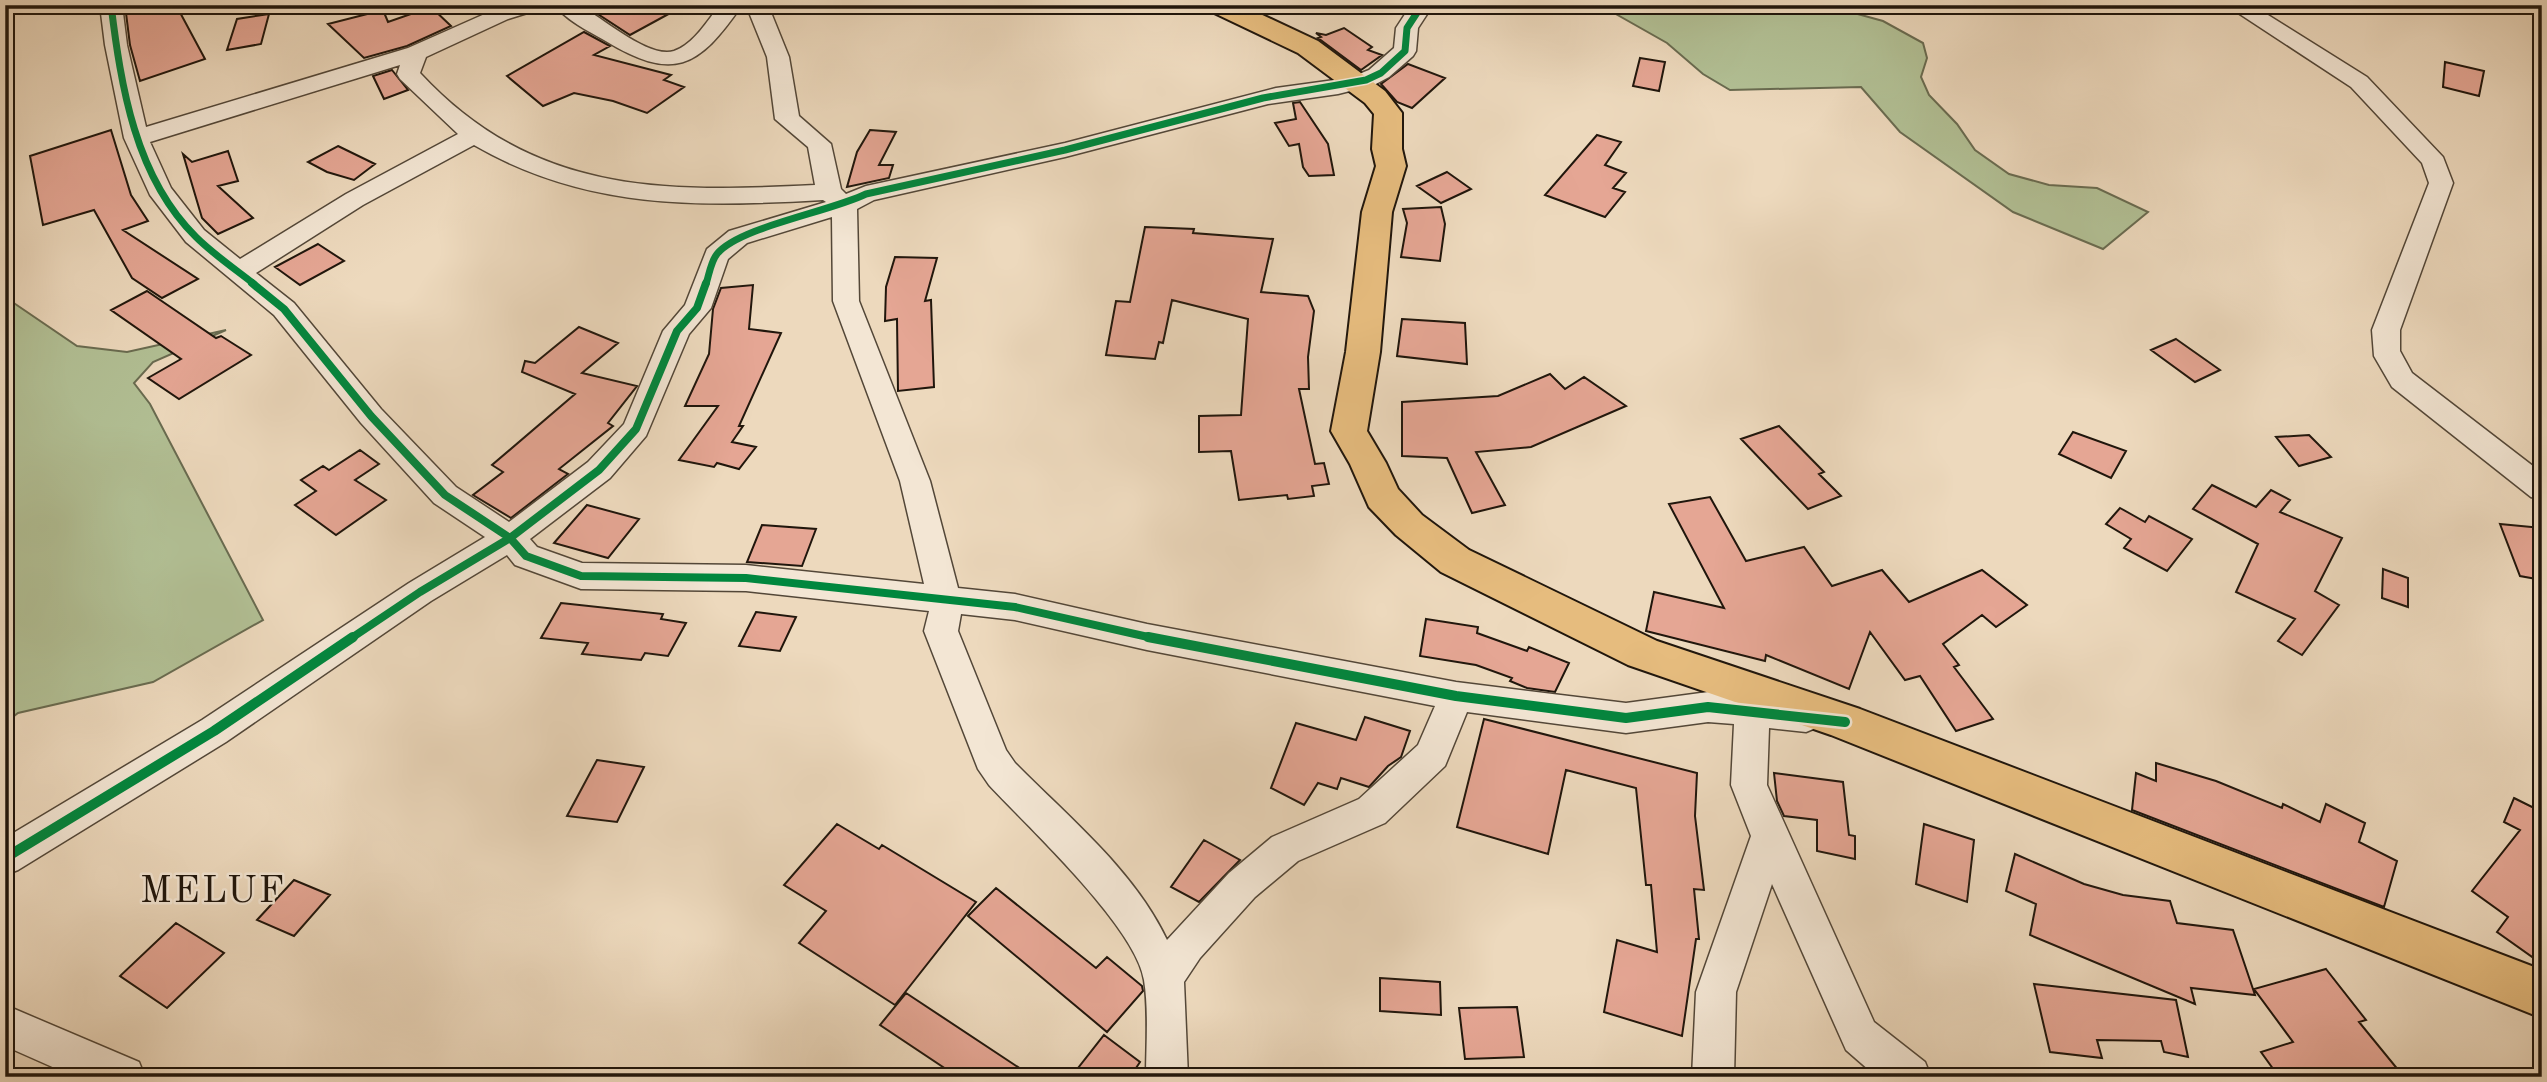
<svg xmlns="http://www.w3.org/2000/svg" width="2547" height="1082" font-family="'Old Standard TT',serif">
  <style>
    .green { fill: #b2c095; stroke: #696b50; stroke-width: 2 }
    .building { fill: #e5a694; stroke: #20160c; stroke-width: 2 }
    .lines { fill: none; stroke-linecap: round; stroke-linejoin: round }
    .minor-casing { stroke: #534738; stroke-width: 3 }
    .major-casing { stroke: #20160c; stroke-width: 4 }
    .minor { fill: #f3e6d4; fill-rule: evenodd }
    .major { fill: #e6bc7e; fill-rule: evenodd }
    .cycleway-far2-casing { stroke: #f3e6d4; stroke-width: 10 }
    .cycleway-far1-casing { stroke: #f3e6d4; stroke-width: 12 }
    .cycleway-casing { stroke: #f3e6d4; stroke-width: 15 }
    .cycleway-far2 { stroke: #00873e; stroke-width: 7 }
    .cycleway-far1 { stroke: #00873e; stroke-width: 8 }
    .cycleway { stroke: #00873e; stroke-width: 10 }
    .labels { text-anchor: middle; stroke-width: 5; stroke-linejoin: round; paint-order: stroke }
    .near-quarter-label { font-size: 38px; letter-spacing: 2px; fill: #20160c; stroke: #f3e6d4 }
  </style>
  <rect width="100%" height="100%" fill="#edd9bd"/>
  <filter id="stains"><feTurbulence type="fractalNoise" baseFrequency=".00286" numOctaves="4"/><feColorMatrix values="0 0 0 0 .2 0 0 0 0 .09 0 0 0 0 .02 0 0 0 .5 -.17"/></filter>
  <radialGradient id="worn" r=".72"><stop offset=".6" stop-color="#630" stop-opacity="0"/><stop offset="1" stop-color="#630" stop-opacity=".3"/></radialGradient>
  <path class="green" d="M1600,5H1825L1883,21L1923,43L1927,58L1921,77L1929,95L1957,124L1975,150L2009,174L2049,185L2097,188L2148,212L2103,249L2013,212L1900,132L1861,87L1730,90L1703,74L1667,43Z
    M5,297L77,346L127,352L226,330L153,362L134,383L150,404L263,620L153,682L18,713L5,723Z"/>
  <path class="building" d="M125,5H176L205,59L140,81L130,45Z
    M584,5H685L630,35Z
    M431,7L451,26L407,46L364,58L328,24L383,10L388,22Z
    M269,14L261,44L227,50L237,19Z
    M1344,28L1372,47L1368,50L1382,55L1361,70L1318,38L1321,37L1316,33L1326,35Z
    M584,32L610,46L594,55L671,75L664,80L684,87L647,113L613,101L574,93L543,106L507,76Z
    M1640,58L1665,62L1659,91L1633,86Z
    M2445,62L2484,71L2479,96L2443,87Z
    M1408,64L1445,78L1412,108L1397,102L1381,84Z
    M392,70L408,90L384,99L373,76Z
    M1300,102L1328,144L1334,175L1309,176L1303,167L1299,144L1289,146L1275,123L1296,119L1293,103Z
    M111,130L131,195L148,221L123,230L198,279L162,298L132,278L94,210L43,225L30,156Z
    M870,130L896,132L879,165H893L889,178L847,187L857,152Z
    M1597,135L1621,142L1605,165L1626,173L1613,188L1625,192L1605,217L1545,195Z
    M338,146L375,164L354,180L327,172L308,162Z
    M228,151L238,181L218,186L253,218L218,234L202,218L183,154L192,162Z
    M1447,172L1471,189L1441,203L1417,186Z
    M1441,207L1445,224L1440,261L1401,257L1407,223L1403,209Z
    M1145,227L1194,229L1193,233L1273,239L1261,292L1308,296L1314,311L1308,357L1309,389H1299L1315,464L1324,463L1329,484L1312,486L1314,496L1288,499L1287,495L1239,500L1231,451L1199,452V416L1241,415L1248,319L1172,300L1163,343L1159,342L1155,359L1106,355L1116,301L1130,302Z
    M318,244L344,261L300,285L275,267Z
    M895,257L937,258L925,301L931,300L934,387L898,391L897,319L885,321L886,287Z
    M753,285L749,329L781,333L739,426H743L732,442L756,447L739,469L717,463L714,467L679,460L718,406H685L709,354L713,309L721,288Z
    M147,291L216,338L221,336L251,355L179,399L148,378L181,359L111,310Z
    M1402,319L1465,323L1467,364L1397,356Z
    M579,327L618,343L582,373L637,386L608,423L613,426L559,469L568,474L511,518L473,495L503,472L492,465L575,394L522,372L525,361L535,363Z
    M2176,339L2220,370L2195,382L2151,350Z
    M1550,374L1565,389L1584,377L1626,406L1531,447L1476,452L1505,505L1472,513L1447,458L1402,456V402L1498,396Z
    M1779,426L1824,472L1819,474L1841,496L1808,509L1741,439Z
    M2073,432L2126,451L2111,478L2059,454Z
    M2309,435L2331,457L2299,466L2276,437Z
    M360,450L379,464L355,480L386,500L336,535L295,505L316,491L301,480L323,466L329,470Z
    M2212,485L2256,507L2271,490L2290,500L2280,512L2342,538L2315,591L2339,605L2302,655L2278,641L2295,619L2236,592L2258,544L2193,509Z
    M1710,497L1746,561L1804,547L1832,586L1882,570L1909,602L1982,570L2027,605L1996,627L1982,615L1943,644L1959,665L1954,667L1993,719L1956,731L1920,676L1905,680L1870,632L1849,689L1766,655L1765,661L1646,631L1654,592L1724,608L1669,504Z
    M587,505L639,519L608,558L554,543Z
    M2120,508L2145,522L2149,516L2192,539L2167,571L2124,548L2131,539L2106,524Z
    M2500,524L2542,528V580L2520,576Z
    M762,525L816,529L802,566L747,562Z
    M2383,569L2408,578V607L2382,598Z
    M561,603L663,614L661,619L686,623L668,656L645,653L641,660L582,654L588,643L541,638Z
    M756,612L796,617L780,651L739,646Z
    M1426,619L1478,627L1477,633L1527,651L1529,647L1569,663L1555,692L1527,688L1510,681L1512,678L1476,665L1420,656Z
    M1365,717L1410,731L1401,757L1388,766L1369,787L1341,778L1337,789L1318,783L1304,805L1271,788L1296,723L1356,740Z
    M1484,719L1697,773L1695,816L1704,890L1694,889L1699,939H1696L1682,1036L1604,1012L1617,940L1657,952L1651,885H1646L1636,788L1566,770L1548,854L1457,827Z
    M597,760L644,767L617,822L567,816Z
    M2156,763L2216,781L2282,808L2283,804L2320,822L2326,804L2365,823L2359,842L2397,861L2384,907L2132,810L2136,773L2156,781Z
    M1774,773L1843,782L1849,835L1855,836V859L1817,851V820L1784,816L1777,801Z
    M2514,798L2536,809L2542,802V964L2497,932L2508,917L2472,891L2520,830L2504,822Z
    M837,824L879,849L882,845L976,902L895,1005L799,943L826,911L784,885Z
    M1924,824L1974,840L1967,902L1916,884Z
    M1204,840L1240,860L1199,902L1171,887Z
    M2015,854L2084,884L2123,895L2170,901L2177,923L2233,930L2255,995L2191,988L2195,1004L2030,935L2036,904L2006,891Z
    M294,880L330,895L294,936L257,920Z
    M996,888L1096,968L1107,957L1142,986L1143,991L1107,1032L968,916Z
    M176,923L224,953L167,1008L120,976Z
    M2326,969L2366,1020L2359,1022L2404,1077H2279L2261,1052L2293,1042L2254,989Z
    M1380,978L1440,982L1441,1015L1380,1011Z
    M2034,984L2176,1000L2188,1057L2164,1052L2161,1041L2097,1040L2102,1058L2050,1052Z
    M906,993L1033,1077H958L880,1025Z
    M1517,1007L1524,1057L1465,1059L1459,1008Z
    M1104,1035L1140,1062L1130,1077H1071Z"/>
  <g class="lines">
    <defs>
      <path id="minor" d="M100,5H122L127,45L146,127L408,48L505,5H540L537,10L508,19L426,57L420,73C532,194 662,193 815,185L808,147L775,119L767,57L746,5H768L789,57L799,116L831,144L841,189L846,194L866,186L1065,143L1276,88L1349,78L1369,70L1394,48L1396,28L1411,5H1433L1418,28L1416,51L1413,56L1389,77L1374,85L1338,94L1268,104L1065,157L874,200L857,209L859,301L930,481L958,588L1015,594L1147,624L1456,682L1626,703L1708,692L1806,702L1818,707L1823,717L1818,727L1806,732L1769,728L1767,785L1874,1022L1925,1062L1931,1077H1877L1846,1050L1772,884L1736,992L1734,1077H1692L1696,992L1751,836L1731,785L1734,724L1708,722L1626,733L1467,712L1445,766L1385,823L1298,861L1255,897L1200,958L1184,982L1188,1077H1146C1146,1046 1149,1011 1144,980C1136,927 1028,827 989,785L978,769L924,631L929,611L746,591L581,589L515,565L507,555L431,601L226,742L18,870L5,875V838L202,720L409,583L485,537L434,503L361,423L274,315L186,242L150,195L124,138L105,45ZM400,65L397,74L400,79L458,134L346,194L240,259L204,230L171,188L150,142ZM474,145C586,210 699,207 823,200L826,202L729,231L707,249L685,305L663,331L624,424L588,462L509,522L456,487L381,409L294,303L256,273L363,205ZM832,217L833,301L900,481L924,584L746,565L582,563L537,547L530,539L610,478L646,436L689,334L711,308L728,259L747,243ZM961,614L1015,620L1147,650L1435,706L1418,745L1359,799L1272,837L1229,873L1167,940C1134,870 1068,817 1015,763L1006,750L958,631Z
        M555,5C564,5 575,3 582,7C603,18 649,59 674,51C694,44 707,21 720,5H742C698,69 673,82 604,40C588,31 566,20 555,5Z
        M2226,5H2252L2367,77L2443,157L2453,183L2400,330V351L2412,373L2542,473V500L2531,497L2392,387L2374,356L2372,330L2429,183L2422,163L2351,87Z
        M5,1005L139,1062L145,1077H75L5,1046Z"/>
      <path id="major" d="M1206,5H1241L1318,41L1385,91L1402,113V149L1406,166L1392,212L1380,352L1367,431L1386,463L1398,489L1422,515L1469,550L1657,641L1860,709L2542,970V1018L1831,735L1628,665L1441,572L1396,535L1369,507L1350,464L1331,431L1346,352L1362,212L1376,166L1372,149L1374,114L1365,103L1298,53L1210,11Z"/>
    </defs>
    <use href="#minor" class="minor-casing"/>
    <use href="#major" class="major-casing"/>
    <use href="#minor" class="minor"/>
    <use href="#major" class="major"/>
    <defs>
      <path id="cycleway-far2" d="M111,5C121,86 135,177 196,237C213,254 235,269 254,284
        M706,284C709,275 711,261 717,254C739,227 829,212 866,194L1065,150L1263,98L1366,80L1381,73L1405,51L1407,28L1422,5"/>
      <path id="cycleway-far1" d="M252,283L284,309L371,416L445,495L510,538L526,556L581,576L746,578L1015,607L1157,639
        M350,639L420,592L510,538L599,470L636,429L677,331L697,308L706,283"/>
      <path id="cycleway" d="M1148,637L1456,696L1626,718L1708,707L1845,722
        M5,858L214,731L353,637"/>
    </defs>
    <use href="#cycleway-far2" class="cycleway-far2-casing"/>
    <use href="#cycleway-far1" class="cycleway-far1-casing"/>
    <use href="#cycleway" class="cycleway-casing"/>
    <use href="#cycleway-far2" class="cycleway-far2"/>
    <use href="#cycleway-far1" class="cycleway-far1"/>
    <use href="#cycleway" class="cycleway"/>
  </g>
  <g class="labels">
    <g class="near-quarter-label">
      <text x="213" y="902">MELUF</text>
    </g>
  </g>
  <rect width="2547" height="1082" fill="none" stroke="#edd9bd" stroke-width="28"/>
  <rect x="7" y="7" width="2533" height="1068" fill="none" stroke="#20160c" stroke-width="3.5"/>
  <rect x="14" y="14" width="2519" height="1054" fill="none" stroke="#20160c" stroke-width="2"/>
  <rect width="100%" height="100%" filter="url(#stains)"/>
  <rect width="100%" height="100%" fill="url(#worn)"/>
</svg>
